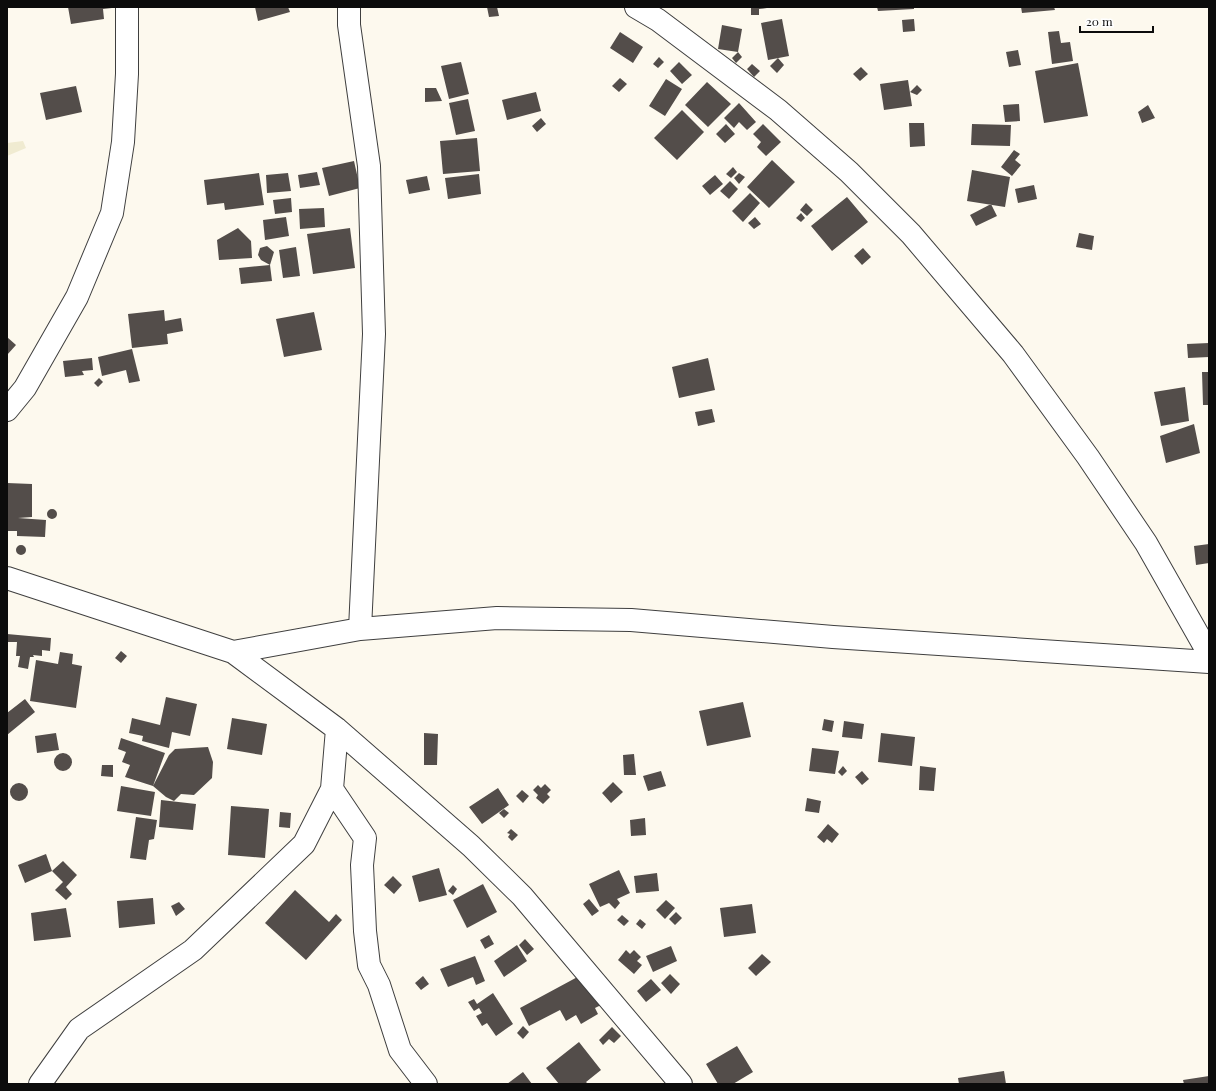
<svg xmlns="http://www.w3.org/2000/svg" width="1216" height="1091" font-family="'Playfair Display',serif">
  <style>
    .farmland { fill: #f0ebd1 }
    .building { fill: #534d4a }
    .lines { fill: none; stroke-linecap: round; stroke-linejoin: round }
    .minor-casing { stroke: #3f3f3f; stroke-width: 24 }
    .minor { stroke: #fff; stroke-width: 22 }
  </style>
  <rect width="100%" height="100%" fill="#fdf9ee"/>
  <path class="farmland" d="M23,141L26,148L7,156V143Z"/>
  <path class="building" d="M68,7H112V8L103,9L104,19L71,24Z
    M255,7H288L290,12L258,21Z
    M487,7H497L499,16L489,17Z
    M751,7H767V8L759,9V15H751Z
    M877,7H914V9L878,11Z
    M1021,7H1054L1055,10L1022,13Z
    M782,19L789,56L768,60L761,23Z
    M914,19L915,31L903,32L902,20Z
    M722,25L742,29L738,52L742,57L736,63L732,58L738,52L718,49Z
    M1059,31L1061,43L1070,42L1073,61L1052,64L1048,32Z
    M620,32L643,47L633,63L610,48Z
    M1018,50L1021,65L1009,67L1006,52Z
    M659,57L664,62L658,68L653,64Z
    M778,58L784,65L777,73L770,66Z
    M461,62L469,94L449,99L441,66Z
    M679,62L692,75L682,84L670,71Z
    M1078,63L1088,116L1044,123L1035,71Z
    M752,64L760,71L754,77L747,69Z
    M861,67L868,74L860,81L853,74Z
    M620,78L627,84L619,92L612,86Z
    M666,79L682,89L665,116L649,106Z
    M908,80L912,106L884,110L880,84Z
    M707,82L731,104L708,127L685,105Z
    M917,85L922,90L917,95L910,92Z
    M76,86L82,112L46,120L40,93Z
    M425,88H436L442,101L425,102Z
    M536,92L541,111L507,120L502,100Z
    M468,99L475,131L456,135L449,103Z
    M739,103L756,122L747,130L739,122L734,128L724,118Z
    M1019,104L1020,121L1005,122L1003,105Z
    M1148,105L1155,118L1142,123L1138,112Z
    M682,110L704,132L677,160L654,138Z
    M541,118L546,124L537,132L532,126Z
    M909,123H924L925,146L910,147Z
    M726,124L735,134L725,143L716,134Z
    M763,124L781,142L766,156L757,147L761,142L753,134Z
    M972,124L1011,125L1010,146L971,145Z
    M477,138L480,171L443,174L440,141Z
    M1014,150L1020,154L1015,160L1021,165L1012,176L1001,167Z
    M772,160L795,182L769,208L747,187Z
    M354,161L360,188L329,196L322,168Z
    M733,167L737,172L731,178L726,174Z
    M972,170L1010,177L1005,207L967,201Z
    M317,172L320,185L300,188L298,175Z
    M259,173L264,205L225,210L224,203L207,205L204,180Z
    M288,173L291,191L267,193L266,175Z
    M739,173L745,177L739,184L734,178Z
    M479,174L481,194L448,199L445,178Z
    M715,175L723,184L710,195L702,186Z
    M427,176L430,190L409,194L406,180Z
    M730,181L738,189L729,199L720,191Z
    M1034,185L1037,199L1018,203L1015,189Z
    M750,193L760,203L743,222L732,211Z
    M847,197L868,222L832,251L811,226Z
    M291,198L292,212L275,214L273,200Z
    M806,203L813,210L807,216L800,210Z
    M991,204L997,216L976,226L970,215Z
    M324,208L325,227L300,229L299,209Z
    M801,213L805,218L801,222L796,218Z
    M286,217L289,236L265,240L263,220Z
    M755,217L761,224L754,229L748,223Z
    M238,228L251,241L252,258L219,260L217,240Z
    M350,228L355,268L313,274L307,234Z
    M1079,233L1094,236L1092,250L1076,247Z
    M267,246L274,252L270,265L261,260L258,255L260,248Z
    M296,247L300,276L283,278L279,250Z
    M863,248L871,257L862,265L854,256Z
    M270,265L272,281L241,284L239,268Z
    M164,310L165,321L181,318L183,331L167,334L168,344L132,348L128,314Z
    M314,312L322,350L284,357L276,319Z
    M7,337L16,345L7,355Z
    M1209,343V357L1188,358L1187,344Z
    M132,349L140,381L129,383L126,370L102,376L98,357Z
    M92,358L93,370L82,371L84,375L65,377L63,361Z
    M708,358L715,390L679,398L672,367Z
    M1202,372H1209V405H1203Z
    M99,378L103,382L98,387L94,383Z
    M1185,387L1189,421L1161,426L1154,392Z
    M712,409L715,422L698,426L695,412Z
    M1194,424L1200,453L1166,463L1160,436Z
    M7,483L32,484V517L18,518L46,520L45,537L17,536V531H7Z
    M47 514a5 5 0 1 1 10 0a5 5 0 1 1-10 0Z
    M1209,544V563L1196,565L1194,546Z
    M16 550a5 5 0 1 1 10 0a5 5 0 1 1-10 0Z
    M7,634L51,638L50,651L42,650V656L33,655L34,657H30L28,669L18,667L20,656H16L17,642H7Z
    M121,651L127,656L121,663L115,658Z
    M60,652L73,654L72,664L82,666L76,708L30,701L36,660L58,664Z
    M166,697L197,704L190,736L172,732L169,748L142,741L143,736L129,733L132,718L160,725Z
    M25,699L35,712L7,735V713Z
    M743,702L751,737L707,746L699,711Z
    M232,718L267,724L262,755L227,749Z
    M824,719L834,721L832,732L822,730Z
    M844,721L864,724L862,739L842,737Z
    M56,733L59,750L37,753L35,736Z
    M424,733L438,734L437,765H424Z
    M881,733L915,737L912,766L878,762Z
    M121,738L165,753L153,786L169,755L175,749L208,747L213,762L212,778L194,795L181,794L174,801L166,797L153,786L125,777L130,765L122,762L126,752L118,749Z
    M812,748L839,751L835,774L809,771Z
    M54 762a9 9 0 1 1 18 0a9 9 0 1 1-18 0Z
    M634,754L636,775H624L623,755Z
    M102,765H113V777L101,776Z
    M843,766L847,771L842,776L838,772Z
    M920,766L936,768L934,791L919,790Z
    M661,771L666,786L648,791L643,776Z
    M862,771L869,779L862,785L855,777Z
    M613,782L623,792L611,803L602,793Z
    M10 792a9 9 0 1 1 18 0a9 9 0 1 1-18 0Z
    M545,784L551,790L547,794L550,797L543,804L536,798L538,795L533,790L538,785L541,788Z
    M121,786L155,792L151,816L117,811Z
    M498,788L509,805L482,824L469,807Z
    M522,790L529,796L523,803L516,796Z
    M807,798L821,801L819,813L805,811Z
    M161,800L196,804L193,830L159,827Z
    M231,806L269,809L265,858L228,855Z
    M504,809L509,813L504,818L499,813Z
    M280,812L291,813L290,828L279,827Z
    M136,817L157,820L154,839L149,840L146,860L130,858Z
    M645,818L646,835L631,836L630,820Z
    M828,824L839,834L832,843L827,839L824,843L817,837Z
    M511,829L518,835L512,841L508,837L510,834L507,833Z
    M46,854L52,871L25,883L18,865Z
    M63,861L77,875L66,887L72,894L66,900L55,890L63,882L52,871Z
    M439,868L447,895L419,902L412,876Z
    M619,870L630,893L617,899L620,903L615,909L609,903L600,907L589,884Z
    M657,873L659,891L636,893L634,876Z
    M393,876L402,885L394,894L384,885Z
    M483,884L497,912L467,928L453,900Z
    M453,885L457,889L453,895L448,891Z
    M295,890L329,922L336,914L342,920L306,960L265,923Z
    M153,898L155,924L119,928L117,901Z
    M589,899L599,911L592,916L583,904Z
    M666,900L675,908L665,919L656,910Z
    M179,902L185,909L176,916L171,906Z
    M752,904L756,933L724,937L720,908Z
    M66,908L71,937L34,941L31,913Z
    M676,912L682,918L675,925L669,919Z
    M622,915L629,921L624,926L617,920Z
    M640,919L646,924L642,929L636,924Z
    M489,935L494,944L485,949L480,940Z
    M525,939L534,949L527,955L519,945Z
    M517,945L527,961L504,977L494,961Z
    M671,946L677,961L653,972L646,956Z
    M626,950L630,954L634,950L641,957L637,961L642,965L634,974L618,960Z
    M762,954L771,962L756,976L748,968Z
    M475,956L485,981L476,985L473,977L448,987L440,969Z
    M583,974L601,1005L595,1008L598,1014L581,1024L576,1015L566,1021L560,1010L529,1026L520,1008Z
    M670,974L680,984L671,994L661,983Z
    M423,976L429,984L421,990L415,983Z
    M651,979L661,990L646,1002L637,991Z
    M493,993L513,1024L496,1036L487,1023L482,1026L476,1016L482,1013L479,1008L474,1011L468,1002L474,999L477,1004Z
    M523,1026L529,1032L523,1039L517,1033Z
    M612,1027L621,1036L614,1043L609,1039L603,1045L599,1040Z
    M579,1042L601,1070L586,1082L588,1084H559L546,1068Z
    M737,1046L753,1072L733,1084H718L706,1064Z
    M1004,1071L1006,1084H959L958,1078Z
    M523,1072L532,1084H507Z
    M1209,1076V1084H1184L1183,1080Z"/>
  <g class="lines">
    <defs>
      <path id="minor" d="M349,7V25L369,166L374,334L360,629
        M636,7L658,20L778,110L849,172L911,234L1013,354L1088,457L1146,543L1209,654
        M7,410L25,388L77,297L112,213L123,142L127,74V7
        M7,578L233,652L360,629L497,618L631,620L833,637L1209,662
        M233,652L337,729L471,846L522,896L681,1084
        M337,729L332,789L365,838L362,865L365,931L369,965L379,985L400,1050L426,1084
        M40,1084L79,1029L193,950L304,844L332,789"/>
    </defs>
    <use href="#minor" class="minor-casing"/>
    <use href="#minor" class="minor"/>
  </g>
  <rect width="1216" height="1091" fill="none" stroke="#0c0c0c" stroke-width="16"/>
  <path d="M1080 26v6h73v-6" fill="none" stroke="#0c0c0c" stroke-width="2"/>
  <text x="1086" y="26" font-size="12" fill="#0c0c0c" stroke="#ffffff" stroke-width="3" paint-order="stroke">20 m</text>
</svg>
